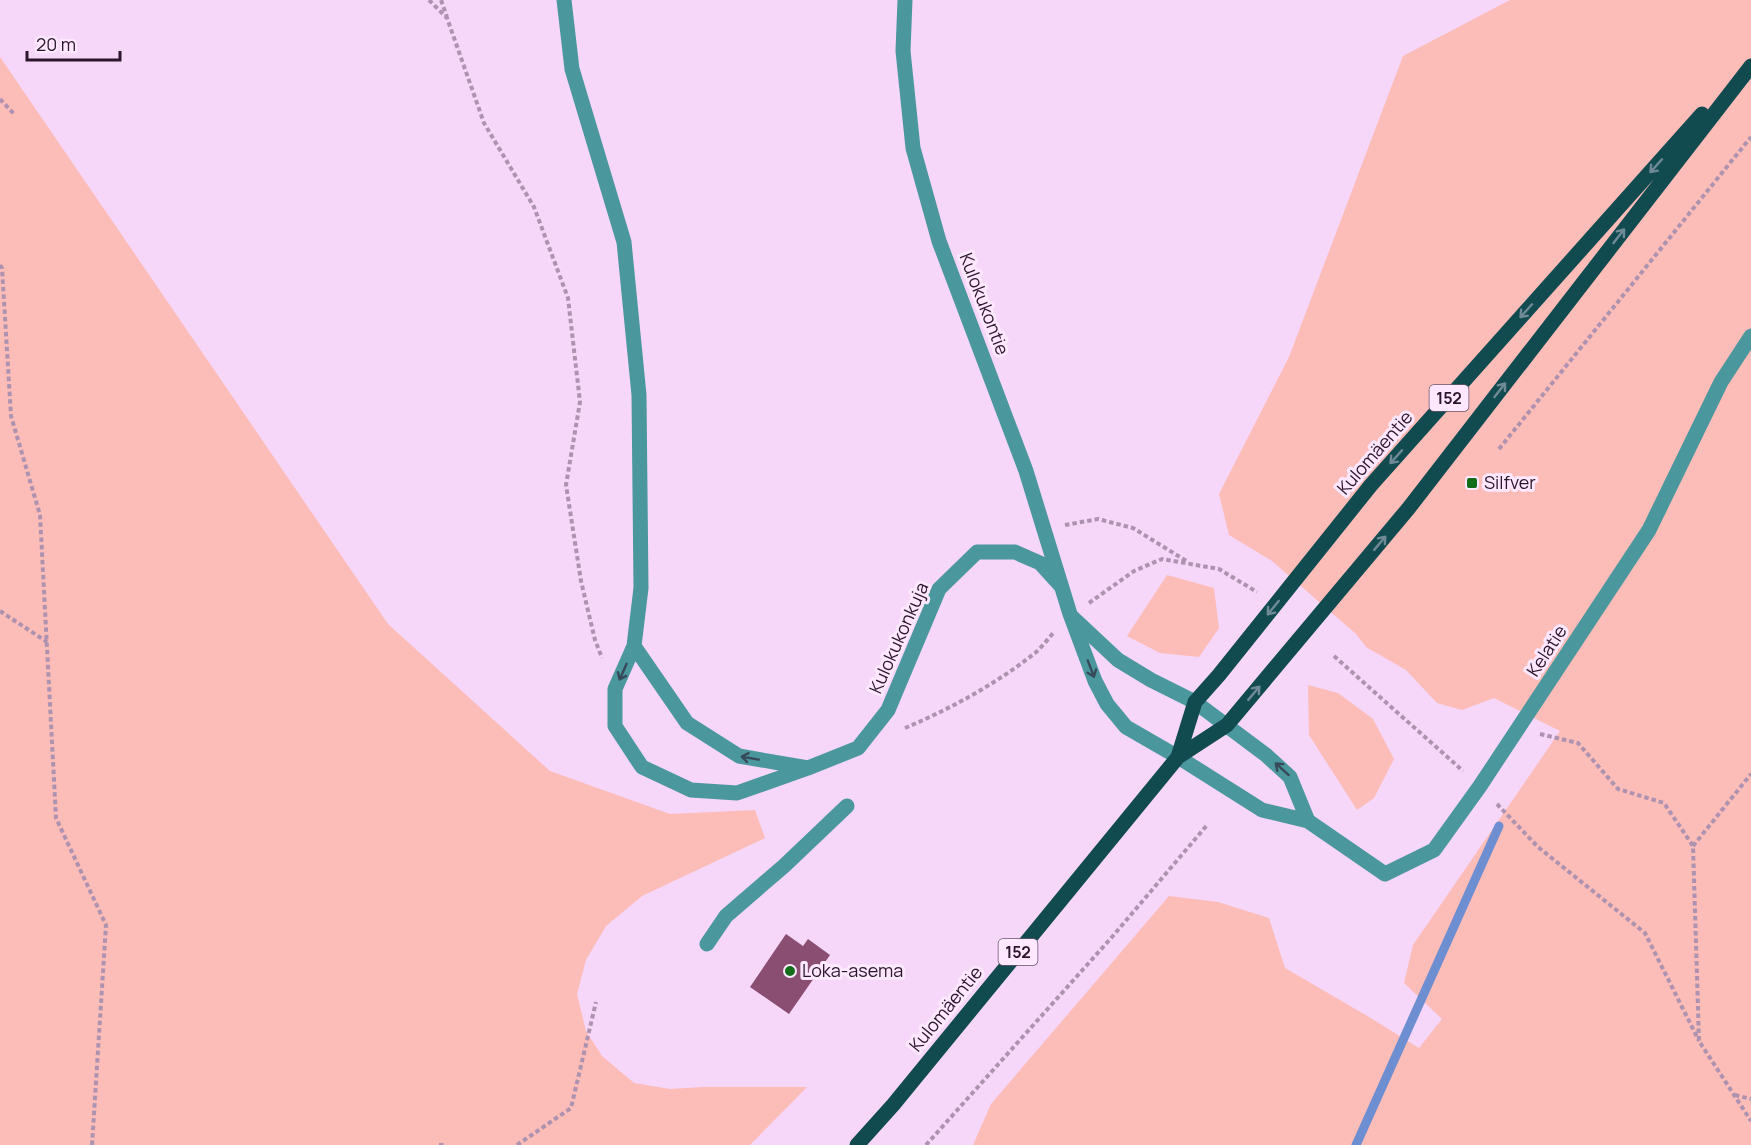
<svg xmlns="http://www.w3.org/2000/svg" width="1751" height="1145" font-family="Manrope,sans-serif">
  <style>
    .green { fill: #fcbcb8 }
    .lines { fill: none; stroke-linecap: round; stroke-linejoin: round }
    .stream { stroke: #6d8ed1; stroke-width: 9 }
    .building { fill: #894e72 }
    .path { stroke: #ae93b1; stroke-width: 4; stroke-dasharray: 4.5 3; stroke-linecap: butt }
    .lane { stroke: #4b979e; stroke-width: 15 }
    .street { stroke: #4b979e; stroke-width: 15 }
    .primary { stroke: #114b50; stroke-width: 15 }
    .oneway { stroke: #6f8a96 }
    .oneway2 { stroke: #374a5a }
    .poi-dot { fill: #126d18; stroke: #fde8ff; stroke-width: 2 }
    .labels { text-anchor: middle; stroke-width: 6; stroke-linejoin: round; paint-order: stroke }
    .shield { fill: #fde8ff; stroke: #69566b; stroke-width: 1.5 }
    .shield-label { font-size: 16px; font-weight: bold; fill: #2a172c }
    .street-label { font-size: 18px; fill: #2a172c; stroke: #fde8ff }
    .poi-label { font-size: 18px; fill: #2a172c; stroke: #fde8ff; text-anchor: start }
  </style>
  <rect width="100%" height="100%" fill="#f6d7f9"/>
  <path class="green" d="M1510,0H1751V1145H973L991,1104L1169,896L1218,902L1269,918L1285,968L1369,1017L1419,1048L1442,1019L1404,983L1413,945L1560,731L1494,698L1462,710L1437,703L1406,670L1366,647L1356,634L1272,561L1229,535L1219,494L1289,357L1403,56Z
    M0,57L388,624L550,771L670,814L755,810L765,838L642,896L606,926L586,960L577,994L586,1031L602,1056L634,1083L670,1089L702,1087H807L750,1145H0Z
    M1167,575L1214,588L1219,628L1199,657L1160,653L1127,636Z
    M1308,685L1338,693L1373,719L1394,759L1374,798L1357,810L1309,735Z"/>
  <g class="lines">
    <path class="stream" d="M1356,1145L1499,826"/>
  </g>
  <path class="building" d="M786,934L803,946L808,939L830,955L789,1014L750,987Z"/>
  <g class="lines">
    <path class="path" d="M429,0L447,18L484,123L534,207L568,298L580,402L566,485L581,581L595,640L602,658
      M441,0L447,17
      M0,99L14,114
      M0,265L2,268L11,416L40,515L56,818L106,925L92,1145
      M1499,449L1751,137
      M1065,525L1098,519L1133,528L1188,562
      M1089,603L1134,571L1162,559L1219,569L1257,592
      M0,611L47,642
      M1334,656L1463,771
      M905,728C950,709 996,684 1035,653C1042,647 1048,639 1054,632
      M1540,734L1578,743L1618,789L1664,803L1693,846L1699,1041L1751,1121
      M1497,804L1538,847L1645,933L1699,1041
      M1693,846L1751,774
      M1735,1095L1751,1099
      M439,1145H445
      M517,1145L571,1108L596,1002
      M926,1145L1112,937L1208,824"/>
    <path class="lane" d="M564,0L572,69L624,242L639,395L641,588L634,646
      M905,0L903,51L913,148L939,241L1026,471L1070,614L1095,681L1107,704L1126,727L1178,757
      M1072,617L1118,660L1151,680L1195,702
      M808,768L739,756L687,723L634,646L615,689V726L642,767L691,790L737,793L808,768L858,748L888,710L939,589L977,552H1015L1040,563L1060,585
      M707,944L726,916L784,866L847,806"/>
    <path class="street" d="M1195,702L1266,755L1290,777L1308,821
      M1178,757L1262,810L1308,821L1385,874L1434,850L1480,786L1649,530L1721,382L1751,336"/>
    <path class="primary" d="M1178,757L1195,702L1219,675L1371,485L1702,114
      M857,1145L893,1105L1178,757L1227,725L1408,509L1751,66"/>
  </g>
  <defs><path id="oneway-shaft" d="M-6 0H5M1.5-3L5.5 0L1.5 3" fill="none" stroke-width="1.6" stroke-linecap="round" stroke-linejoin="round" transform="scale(1.5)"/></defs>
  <g class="oneway">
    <use href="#oneway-shaft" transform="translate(1656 166) rotate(132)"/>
    <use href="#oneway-shaft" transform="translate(1619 236) rotate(-52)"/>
    <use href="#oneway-shaft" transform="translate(1526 311) rotate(132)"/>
    <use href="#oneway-shaft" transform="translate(1500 390) rotate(-52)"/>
    <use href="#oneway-shaft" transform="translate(1396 457) rotate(132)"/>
    <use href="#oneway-shaft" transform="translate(1380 543) rotate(-50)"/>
    <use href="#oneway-shaft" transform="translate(1273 608) rotate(129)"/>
    <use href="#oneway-shaft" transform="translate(1254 693) rotate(-50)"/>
  </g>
  <g class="oneway2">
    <use href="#oneway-shaft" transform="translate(1091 669) rotate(69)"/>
    <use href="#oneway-shaft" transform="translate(623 672) rotate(114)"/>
    <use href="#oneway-shaft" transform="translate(750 758) rotate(-170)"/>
    <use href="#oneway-shaft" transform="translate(1282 769) rotate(-138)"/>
  </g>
  <g class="poi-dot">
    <rect x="1466" y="477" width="12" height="12" rx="3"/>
    <circle cx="790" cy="971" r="6"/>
  </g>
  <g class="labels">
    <g class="shield">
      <rect x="1429.5" y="385" width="39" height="26" rx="4.5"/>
      <rect x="998.5" y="939" width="39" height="26" rx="4.5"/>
    </g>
    <g class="shield-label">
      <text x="1449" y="404">152</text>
      <text x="1018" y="958">152</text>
    </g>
    <g class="street-label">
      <text transform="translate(984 304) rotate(69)" y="6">Kulokukontie</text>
      <text transform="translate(1375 453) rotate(-49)" y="6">Kulomäentie</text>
      <text transform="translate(899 638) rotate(-66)" y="6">Kulokukonkuja</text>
      <text transform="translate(1547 651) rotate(-57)" y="6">Kelatie</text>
      <text transform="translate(946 1009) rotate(-51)" y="6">Kulomäentie</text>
    </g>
    <g class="poi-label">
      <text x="1484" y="489">Silfver</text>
      <text x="802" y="977">Loka-asema</text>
    </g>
  </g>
  <path d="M27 51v9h93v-9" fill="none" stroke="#2a172c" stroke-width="3"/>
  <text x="36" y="51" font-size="18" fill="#2a172c" stroke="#fde8ff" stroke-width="4.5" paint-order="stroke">20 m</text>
</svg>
